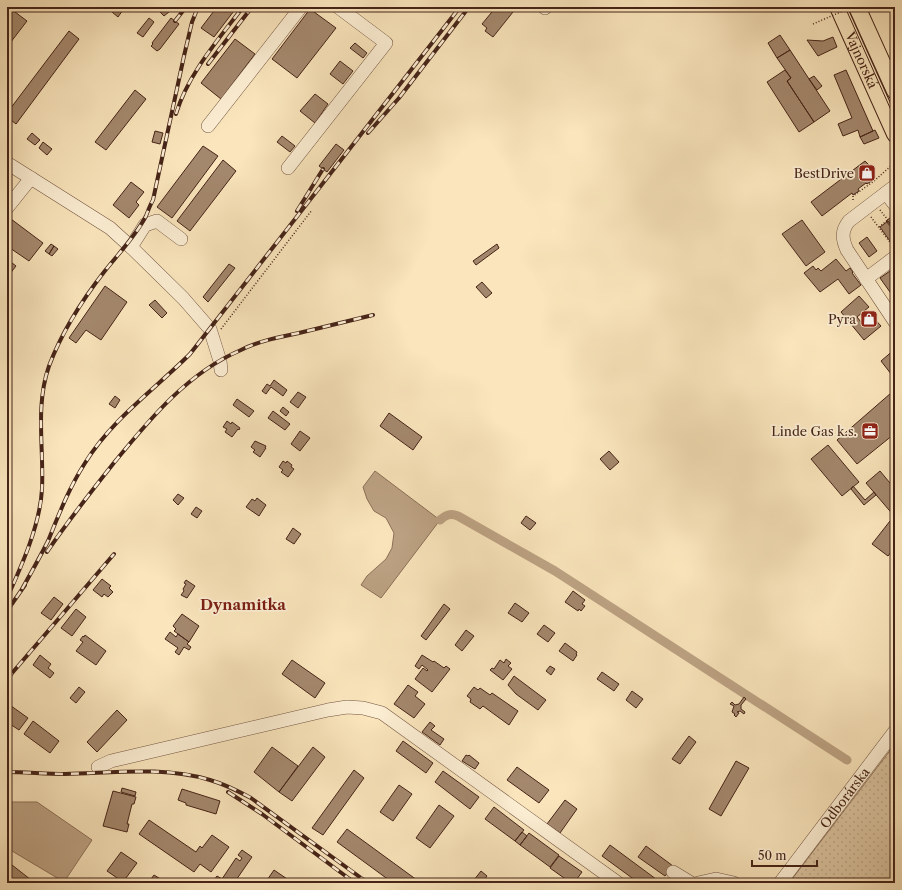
<svg xmlns="http://www.w3.org/2000/svg" width="902" height="890" font-family="'Libre Caslon Text',serif">
  <style>
    .grass { fill: url(#grass-dots); stroke: #90745c }
    .water { fill: #bda384; stroke: #8d7059 }
    .lines { fill: none; stroke-linecap: round; stroke-linejoin: round }
    .canal { stroke: #bda384; stroke-width: 9 }
    .building { fill: #a4886d; stroke: #462418 }
    .minor-casing { stroke: #735441; stroke-width: 14 }
    .major-casing { stroke: #462418; stroke-width: 18 }
    .path { stroke: #462418; stroke-width: 1.5; stroke-dasharray: 1 2; stroke-linecap: butt }
    .minor { stroke: #fceed3; stroke-width: 13 }
    .major { stroke: #fae5bc; stroke-width: 16 }
    .tram { stroke: #462418; stroke-width: 1 }
    .rail-casing { stroke: #462418; stroke-width: 4 }
    .rail { stroke: #fceed3; stroke-width: 2.5; stroke-dasharray: 8; stroke-linecap: butt }
    .path-bridge { stroke: #462418; stroke-width: 1.5; stroke-dasharray: 1 2; stroke-linecap: butt }
    .labels { text-anchor: middle; stroke-width: 3.5; stroke-linejoin: round; paint-order: stroke }
    .street-label { font-size: 13px; fill: #462418; stroke: #fceed3 }
    .poi-label { font-size: 13px; fill: #462418; stroke: #fceed3; text-anchor: end }
    .quarter-label { font-size: 15px; font-weight: bold; fill: #7a1f14; stroke: #fceed3 }
  </style>
  <defs>
    <pattern id="grass-dots" width="8" height="8" patternUnits="userSpaceOnUse"><rect width="8" height="8" fill="#dbc4a0"/><path d="M2 2h.1M6 6h.1" fill="none" stroke="#bda889" stroke-width="1.8" stroke-linecap="round"/></pattern>
  </defs>
  <rect width="100%" height="100%" fill="#fae5bc"/>
  <filter id="stains"><feTurbulence type="fractalNoise" baseFrequency=".005" numOctaves="4"/><feColorMatrix values="0 0 0 0 .2 0 0 0 0 .09 0 0 0 0 .02 0 0 0 .5 -.17"/></filter>
  <radialGradient id="worn" r=".72"><stop offset=".6" stop-color="#630" stop-opacity="0"/><stop offset="1" stop-color="#630" stop-opacity=".3"/></radialGradient>
  <path class="grass" d="M895,744V883H789Z"/>
  <path class="water" d="M375,471L440,520L381,598L361,585L367,576L386,559L392,548L394,533L386,518L374,511L367,499L363,487Z
    M7,802H37L92,840L64,882L7,848Z"/>
  <g class="lines">
    <path class="canal" d="M440,520C446,515 450,513 458,516L555,571L847,760"/>
  </g>
  <path class="building" d="M106,7H125L118,17Z
    M160,7H175L164,16L159,11L161,8Z
    M217,7H237L214,37L201,28Z
    M496,7H517L493,37L485,31L487,28L482,24Z
    M11,9L27,21L7,47V14Z
    M310,9L336,28L297,78L272,59Z
    M149,18L154,22L143,37L137,33Z
    M171,18L179,24L160,49L157,51L151,46L153,44L152,43Z
    M69,31L79,39L16,124L7,117V113Z
    M780,35L790,50L777,58L768,43Z
    M833,37L837,47L818,56L807,40L823,41Z
    M235,39L255,54L221,99L201,83Z
    M355,43L367,53L363,58L350,48Z
    M790,50L830,111L814,122L787,81L791,78L777,58Z
    M340,61L353,71L343,84L330,74Z
    M785,70L791,78L787,81L814,122L799,132L767,82Z
    M846,70L873,131L860,137L858,130L843,136L838,124L852,118L834,75Z
    M814,76L822,86L817,90L809,79Z
    M135,90L146,99L106,150L95,142Z
    M315,94L328,104L315,123L300,111Z
    M875,130L879,138L864,144L860,137Z
    M155,131L163,133L160,144L152,142Z
    M32,133L40,140L35,145L27,139Z
    M282,136L295,146L290,152L277,142Z
    M43,142L52,149L47,155L39,148Z
    M336,144L344,150L327,172L319,166Z
    M203,146L218,156L172,218L157,207Z
    M223,160L236,171L190,231L177,221Z
    M865,161L874,170L873,171L874,175L872,179L873,180L867,184L866,183L858,189L859,191L853,195L852,193L822,216L811,202Z
    M131,182L144,192L136,202L139,205L129,218L113,205Z
    M895,214V232L886,221Z
    M7,216L43,243L29,261L7,246Z
    M802,220L825,252L806,266L782,234Z
    M888,221L895,231V241L892,244L880,227Z
    M867,237L877,251L869,257L859,243Z
    M51,244L54,246L49,254L45,251Z
    M497,244L499,248L476,265L473,261Z
    M54,246L58,249L52,256L49,254Z
    M7,259L16,266L9,275L7,274Z
    M836,259L846,271L850,268L853,272L852,273L861,285L849,294L838,279L820,292L804,273L813,266L816,270L818,268L821,271Z
    M229,264L235,268L208,302L203,297Z
    M890,271L895,278V299L880,278Z
    M482,282L492,293L486,298L476,287Z
    M105,286L127,302L101,340L86,330L76,343L69,338Z
    M859,296L869,307L857,317L861,322L870,314L881,326L864,340L841,312Z
    M155,300L167,313L162,318L149,305Z
    M895,349V379L881,361Z
    M274,380L287,390L283,396L271,387L266,394L262,391L267,384L270,386Z
    M298,392L306,397L298,408L290,402Z
    M891,393L895,398V424L890,428L894,433L893,435L857,464L837,440Z
    M115,396L120,400L115,408L109,404Z
    M237,399L254,411L249,417L233,405Z
    M283,407L289,412L286,416L280,411Z
    M273,411L290,424L285,430L268,418Z
    M389,413L422,437L413,450L380,426Z
    M227,421L231,424L232,422L240,428L239,430L238,429L232,437L225,432L227,429L223,427Z
    M300,431L310,438L300,451L291,444Z
    M255,441L266,446L265,448H266L260,457L253,452L255,450L251,447Z
    M828,445L859,482L842,496L811,459Z
    M609,451L619,462L610,470L600,459Z
    M283,461L286,463L287,461L292,465L291,467L294,469L288,477L281,472L283,470L279,467Z
    M880,471L895,489V517L866,483Z
    M853,486L865,500L874,492L876,495L864,505L851,489Z
    M178,494L184,498L178,505L173,500Z
    M257,498L266,505L259,516L246,507L252,499L255,501Z
    M196,507L202,511L197,518L191,514Z
    M526,516L536,523L530,530L521,523Z
    M890,521L895,524V547L888,556L872,544Z
    M293,528L301,534L294,544L286,539Z
    M102,579L111,586L109,588L113,592L108,597L104,594L102,597L93,590Z
    M186,580L195,586L187,598L181,595L184,591L183,589L186,584L184,583Z
    M573,591L585,600L582,604L585,606L581,611L579,609L578,611L565,602Z
    M54,597L63,604L51,620L41,613Z
    M515,603L529,613L522,622L508,613Z
    M444,604L450,609L426,640L421,636Z
    M76,609L86,617L72,636L61,628Z
    M182,614L199,626L189,642L174,631L176,629L173,626Z
    M544,625L555,633L548,642L537,634Z
    M466,630L474,636L462,651L455,645Z
    M170,632L176,637L178,634L189,642L187,644L191,647L189,650L184,647L179,655L175,652L178,648L165,639Z
    M85,635L106,651L96,665L76,651L83,642L80,640L83,636L84,637Z
    M565,643L577,652L576,654L577,655L573,661L559,651Z
    M40,655L51,664L48,668L54,673L50,678L33,665Z
    M422,655L433,662L434,661L444,668L446,666L450,669L432,692L415,679L423,668L427,671L428,670L422,665L419,669L415,666Z
    M506,659L511,663L508,666L512,669L503,680L490,670L492,668L494,669L500,660L504,663Z
    M292,660L325,683L315,698L282,674Z
    M550,666L555,669L551,675L546,671Z
    M602,672L619,684L614,691L597,679Z
    M514,676L546,700L538,710L516,694L508,685Z
    M408,685L418,692L415,696L425,704L414,718L394,704Z
    M79,687L85,692L76,703L70,698Z
    M474,687L478,690L480,688L490,695L492,693L518,711L509,725L483,706L480,709L470,702L471,699L467,696Z
    M632,691L643,699L636,708L626,700Z
    M744,697L746,699L741,705V709L745,712L744,714L740,711L737,712L739,713L736,717L734,715L735,714L732,712L734,706L730,704L732,702L735,705L739,704Z
    M7,703L28,718L19,730L7,722Z
    M117,710L127,720L97,752L87,742Z
    M33,721L59,741L50,753L24,734Z
    M430,722L435,726L431,730L444,739L440,745L422,732Z
    M689,736L696,742L680,764L672,759Z
    M403,741L433,763L426,773L396,751Z
    M272,747L298,766L279,792L254,772Z
    M313,747L325,757L292,801L279,792Z
    M466,755L468,756L469,755L479,763L475,769L462,761Z
    M736,761L749,768L721,816L709,809Z
    M517,767L549,790L539,803L507,780Z
    M354,770L364,778L323,835L312,828Z
    M443,771L479,797L470,809L435,782Z
    M399,785L412,794L393,821L380,812Z
    M122,788L136,792L135,796L121,792Z
    M182,789L220,801L216,814L186,805V803L178,800Z
    M113,791L136,797L134,804H132L127,824H129L127,832L103,826Z
    M565,800L577,809L560,833L547,824Z
    M439,805L454,816L430,848L416,838Z
    M494,807L524,830L515,841L485,819Z
    M149,820L196,852L200,846L202,848L212,835L229,847L211,872L200,864L194,872L139,834Z
    M347,829L421,883H393L337,842Z
    M522,832L527,836L520,845L515,841Z
    M529,833L559,855L550,867L520,845Z
    M610,845L660,882V883H639L602,856Z
    M646,846L673,866L665,876L638,857Z
    M242,850L252,857L234,883H227L222,879L236,858L240,861L242,858L238,855Z
    M121,852L137,863L123,882L107,871Z
    M559,856L582,872L574,883H571L550,868Z
    M12,865L35,883H7V871Z
    M274,870L293,883H265Z
    M481,871L487,876L482,883H479L474,880Z
    M154,875L167,883H148Z
    M217,876L222,879L227,883H212Z"/>
  <g class="lines">
    <defs>
      <g id="minor">
        <path d="M544,7L545,8"/>
        <path d="M208,126L301,7"/>
        <path d="M7,163L110,228L131,247L183,298L210,329L220,361L221,370"/>
        <path d="M288,168L386,43L338,7"/>
        <path d="M895,186L849,221C841,231 842,239 847,250L895,322"/>
        <path d="M886,193L895,205"/>
        <path d="M7,208L31,178"/>
        <path d="M131,247L145,225L157,221L181,239"/>
        <path d="M866,279L895,257"/>
        <path d="M98,767L111,761L328,710L347,707L363,708L382,713L618,883"/>
        <path d="M673,872L691,883"/>
        <path d="M698,883L716,879L734,883"/>
        <path id="s1" d="M780,883L895,731"/>
      </g>
      <g id="major">
        <path id="s2" d="M838,7L895,134"/>
        <path d="M857,7L895,91"/>
      </g>
    </defs>
    <use href="#minor" class="minor-casing"/>
    <use href="#major" class="major-casing"/>
    <path class="path" d="M853,200V196L874,181L893,164
      M880,210L895,229
      M871,217L892,245L895,243
      M879,227L888,220
      M221,329L312,210"/>
    <use href="#minor" class="minor"/>
    <use href="#major" class="major"/>
    <path class="tram" d="M845,7L895,119"/>
    <defs>
      <path id="rail" d="M175,21L186,7
        M208,64L252,7
        M176,114C188,74 218,40 243,7
        M368,133L399,98L469,7
        M297,211L323,169
        M47,552C68,521 90,493 113,464C149,420 187,373 241,350C259,341 279,337 299,333C324,327 348,321 373,315
        M22,589C31,573 40,557 48,541C59,514 69,488 85,463C112,419 154,390 190,354L460,7
        M7,598C22,565 40,525 42,489C44,448 35,406 49,366C61,334 83,299 104,272C118,254 135,237 146,216C148,211 150,205 153,200L184,56L192,22L198,7
        M7,611L25,585
        M7,679L114,554
        M7,772C26,772 45,774 65,774C113,773 163,766 210,780C224,784 238,791 251,798L368,883
        M228,792L262,814L355,883"/>
    </defs>
    <use href="#rail" class="rail-casing"/>
    <use href="#rail" class="rail"/>
    <path class="path-bridge" d="M813,24L852,7"/>
  </g>
  <defs>
    <symbol id="shop-square" viewBox="-11 -11 22 22"><rect x="-9" y="-9" width="18" height="18" rx="4" fill="#8f2418" stroke="#fceed3"/><path d="M-5-2.5h2.3a2.7 3.5 0 0 1 5.4 0H5L5.5 6h-11ZM-1.5-2.5h3a1.5 2.3 0 0 0-3 0Z" fill="#fff"/></symbol>
    <symbol id="office-square" viewBox="-11 -11 22 22"><rect x="-9" y="-9" width="18" height="18" rx="4" fill="#8f2418" stroke="#fceed3"/><path d="M-6-3h4V-5.5h4V-3h4V5H-6ZM-1-4.5V-3h2v-1.5ZM-6 0V1H6V0Z" fill="#fff"/></symbol>
  </defs>
  <g fill-rule="evenodd">
    <use href="#shop-square" x="857" y="163" width="20" height="20"/>
    <use href="#shop-square" x="859" y="309" width="20" height="20"/>
    <use href="#office-square" x="860" y="421" width="20" height="20"/>
  </g>
  <g class="labels">
    <g class="street-label">
      <text dy="5" stroke="none"><textPath href="#s2" startOffset="58">Vajnorská</textPath></text>
      <text dy="5" stroke="none"><textPath href="#s1" startOffset="107">Odborárska</textPath></text>
    </g>
    <g class="poi-label">
      <text x="854" y="178">BestDrive</text>
      <text x="856" y="324">Pyra</text>
      <text x="857" y="436">Linde Gas k.s.</text>
    </g>
    <g class="quarter-label">
      <text x="243" y="610">Dynamitka</text>
    </g>
  </g>
  <rect width="902" height="890" fill="none" stroke="#fae5bc" stroke-width="24"/>
  <rect x="8" y="8" width="886" height="874" fill="none" stroke="#462418" stroke-width="2"/>
  <rect x="12" y="12" width="878" height="866" fill="none" stroke="#462418"/>
  <path d="M752 860v6h65v-6" fill="none" stroke="#462418" stroke-width="2"/>
  <text x="758" y="860" font-size="12" fill="#462418" stroke="#fceed3" stroke-width="3" paint-order="stroke">50 m</text>
  <rect width="100%" height="100%" filter="url(#stains)"/>
  <rect width="100%" height="100%" fill="url(#worn)"/>
</svg>
